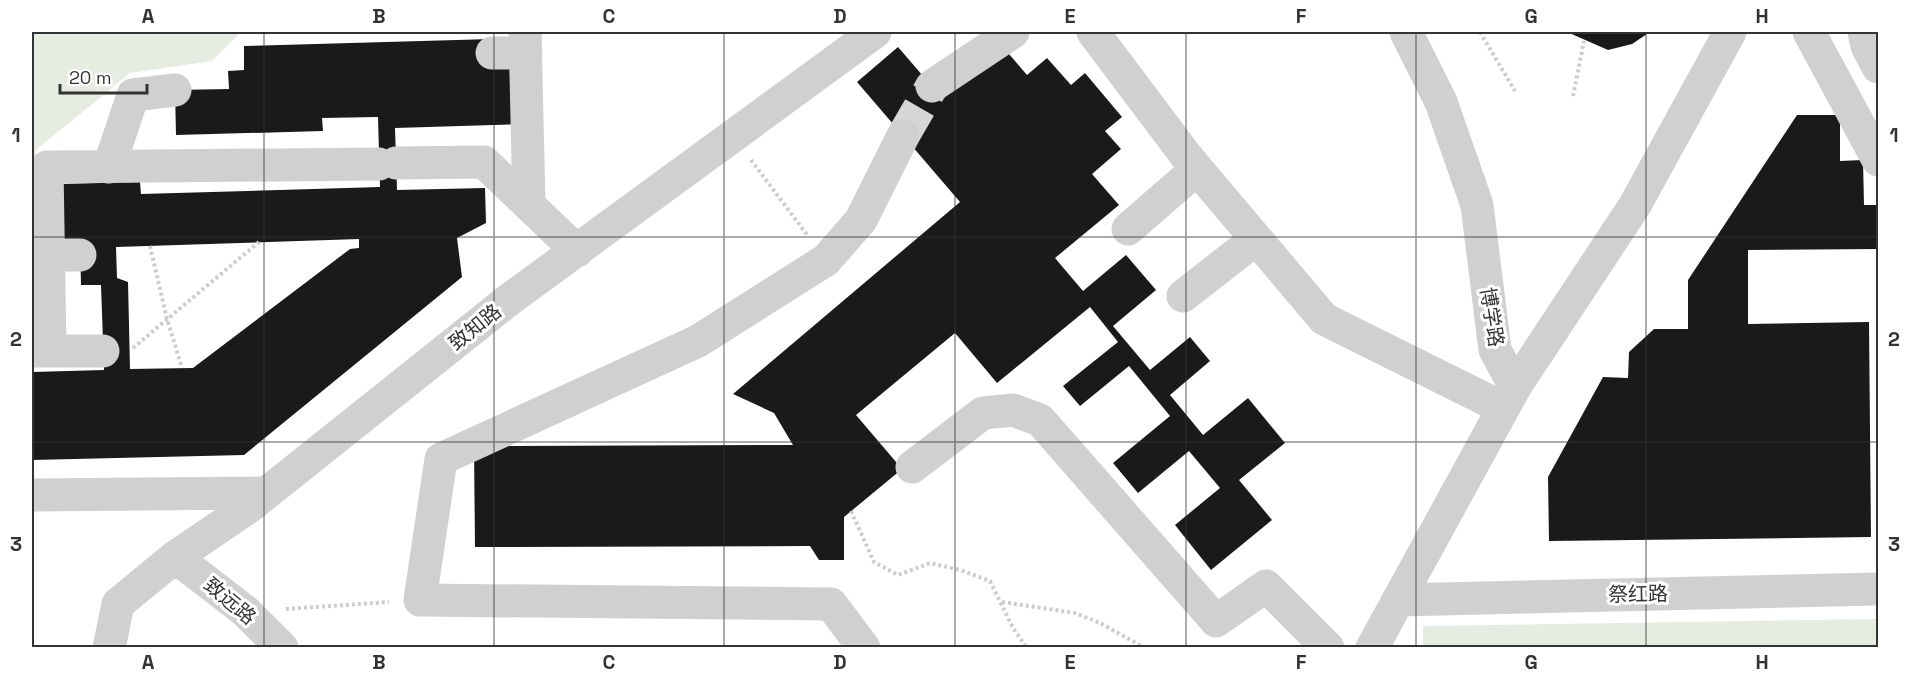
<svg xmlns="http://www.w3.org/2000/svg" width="1910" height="679" font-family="'Space Grotesk','Noto Sans SC',sans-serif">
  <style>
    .green { fill: #e6ecdf }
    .building { fill: #1a1a1a; fill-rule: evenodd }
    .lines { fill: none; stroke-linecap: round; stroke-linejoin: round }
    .minor-tunnel { stroke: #d6d6d6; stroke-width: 33; stroke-dasharray: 33 16; stroke-linecap: butt }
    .path { stroke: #cdcdcd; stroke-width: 4; stroke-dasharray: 3 3; stroke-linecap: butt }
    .minor { stroke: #d0d0d0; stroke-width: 33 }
    .grid { fill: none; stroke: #333; stroke-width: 1.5; stroke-opacity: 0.55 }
    .labels { text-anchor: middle; stroke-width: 6; stroke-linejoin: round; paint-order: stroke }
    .street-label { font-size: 20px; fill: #333; stroke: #fff }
    .neatline { fill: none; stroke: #333; stroke-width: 2 }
    .grid-label { font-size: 20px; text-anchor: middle; font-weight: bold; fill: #333 }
  </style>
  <rect width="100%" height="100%" fill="#fff"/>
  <path class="green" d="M32,32H241L212,61L130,73L36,150V333H32Z
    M1878,619V647H1423V626Z"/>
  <path class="building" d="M1567,32H1650L1632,44L1608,50Z
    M492,39L523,65L524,124L395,128L397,190L485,188L486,223L457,238L462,277L244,455L32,460V372L104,370L101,285H81L80,239L62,240L60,184L140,182L141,194L380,187L378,117L322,118L323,131L176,135L175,90L229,89L228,71L244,70V46ZM359,239V248L350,249L193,368L130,369L128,282L117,278L116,247Z
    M898,47L942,98L1003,47L1027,75L1047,58L1071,85L1085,73L1122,117L1105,131L1121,149L1092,174L1119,205L1055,258L1083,291L1126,255L1156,290L1113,326L1150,370L1190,337L1210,361L1170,395L1203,435L1248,398L1285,443L1239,480L1272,520L1211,570L1175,525L1220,488L1189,451L1138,493L1113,463L1170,416L1129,366L1080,406L1063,386L1118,342L1090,307L997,383L955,333L856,415L902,469L844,517V560H819L810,546L475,547L474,446L793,445L774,413L733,394L960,202L857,82Z
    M1797,115H1840V161L1863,160L1864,205H1878V249L1748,250V324L1869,322L1871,537L1549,541L1548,477L1603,377L1628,378L1629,352L1654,329H1688V280Z"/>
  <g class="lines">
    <path class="minor-tunnel" d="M903,136L932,86"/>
    <path class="path" d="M1480,32L1515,91
      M1573,96L1584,41
      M751,160L808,236
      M150,246L167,319L182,368
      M133,348L259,242
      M851,511L874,562L898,575L930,563L960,570L990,581L1013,628L1027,648
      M1002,602L1075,613L1100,623L1145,648
      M286,609L389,602"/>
    <path class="minor" d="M525,32L529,205
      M1093,32L1187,157L1324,319L1503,408
      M1809,32L1878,160
      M1864,32L1867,46L1878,67
      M492,53H526
      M932,86L1013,32
      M396,163L484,162L577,251
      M109,167L133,95L175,90
      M1128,229L1197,169
      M48,255H80
      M1183,296L1256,239
      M32,351H103
      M50,351L47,167L379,164
      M1515,387L1635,205L1730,32
      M912,467L983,413L1013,410L1040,420L1216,621L1266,586L1328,648
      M32,495L266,493
      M175,557L245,611L282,648
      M1398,600L1878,589
      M109,648L118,604L175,557L249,507L510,299L875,32
      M864,648L831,604L420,600L441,459L698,341L826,260L861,220L903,136
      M1372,648L1515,387L1495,350L1477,205L1441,102L1406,32"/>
  </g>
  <path class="grid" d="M264,32V648M494,32V648M724,32V648M955,32V648M1186,32V648M1416,32V648M1646,32V648M32,237H1878M32,442H1878"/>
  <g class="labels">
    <g class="street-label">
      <text transform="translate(1492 317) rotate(81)" y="7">博学路</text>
      <text transform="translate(475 327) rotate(-39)" y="7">致知路</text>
      <text transform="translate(1638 594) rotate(-1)" y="7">祭红路</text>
      <text transform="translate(230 601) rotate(40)" y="7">致远路</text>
    </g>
  </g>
  <rect width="1910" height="679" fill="none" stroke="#ffffff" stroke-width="66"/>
  <path d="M60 84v9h87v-9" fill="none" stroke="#333333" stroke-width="3"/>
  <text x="69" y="84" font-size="18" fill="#333333" stroke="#ffffff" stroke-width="4.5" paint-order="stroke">20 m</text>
  <rect x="33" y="33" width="1844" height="613" class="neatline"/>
  <g class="grid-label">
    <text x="148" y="23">A</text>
    <text x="379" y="23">B</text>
    <text x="609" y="23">C</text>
    <text x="840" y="23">D</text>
    <text x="1070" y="23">E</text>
    <text x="1301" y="23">F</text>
    <text x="1531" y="23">G</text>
    <text x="1762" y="23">H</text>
    <text x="16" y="142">1</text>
    <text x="1894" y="142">1</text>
    <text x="16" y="346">2</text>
    <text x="1894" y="346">2</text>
    <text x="16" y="551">3</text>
    <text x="1894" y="551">3</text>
    <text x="148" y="669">A</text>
    <text x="379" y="669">B</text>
    <text x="609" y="669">C</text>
    <text x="840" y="669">D</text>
    <text x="1070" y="669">E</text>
    <text x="1301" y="669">F</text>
    <text x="1531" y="669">G</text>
    <text x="1762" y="669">H</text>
  </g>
</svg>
